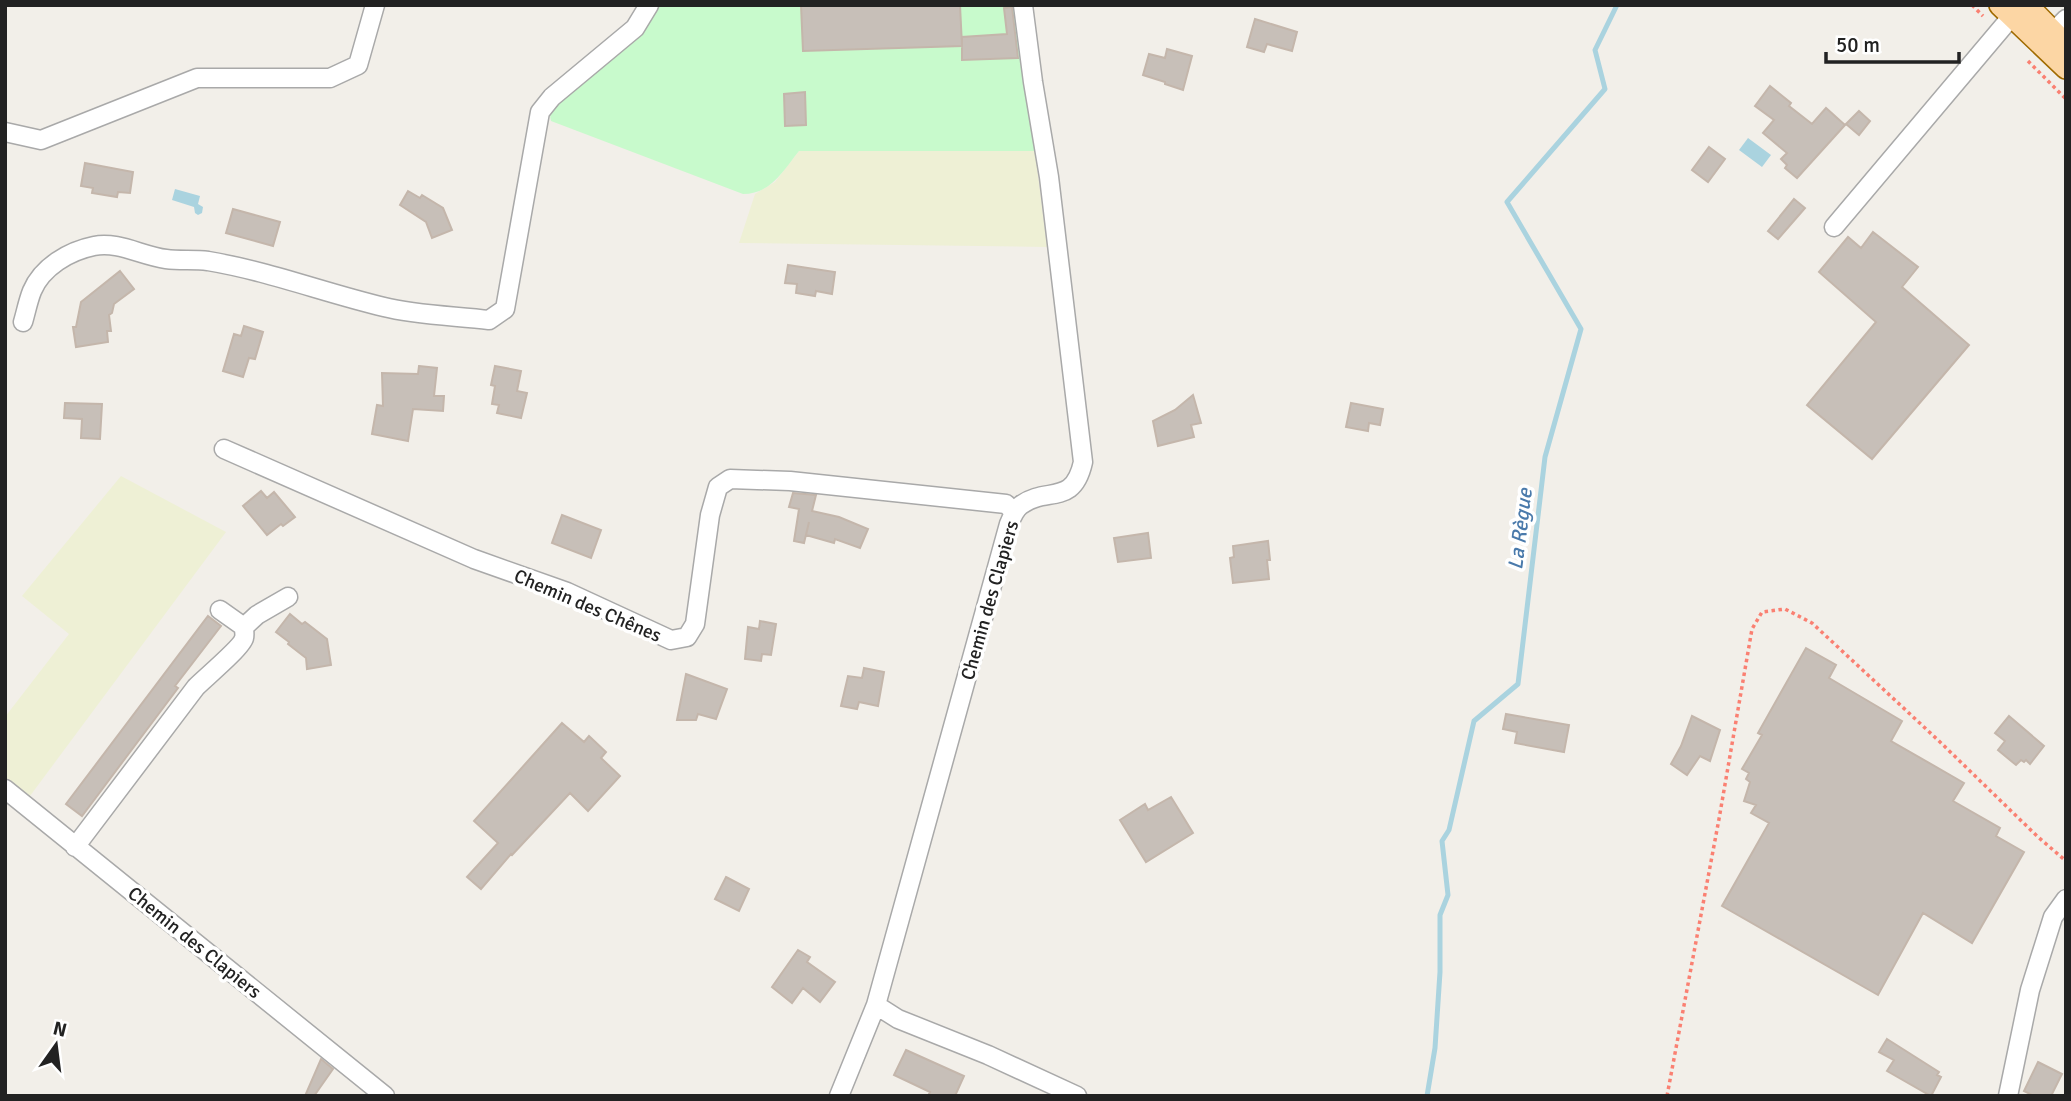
<svg xmlns="http://www.w3.org/2000/svg" width="2071" height="1101" font-family="Signika,sans-serif">
  <style>
    .farmland { fill: #eef0d5 }
    .park { fill: #c8facc }
    .water { fill: #aad3df }
    .lines { fill: none; stroke-linecap: round; stroke-linejoin: round }
    .stream { stroke: #aad3df; stroke-width: 5 }
    .building { fill: #c7bfb8; stroke: #c4b6ab; stroke-width: 2 }
    .minor-casing { stroke: #a9a9a9; stroke-width: 21 }
    .major-casing { stroke: #a06b00; stroke-width: 24 }
    .path { stroke: #fa8072; stroke-width: 3.5; stroke-dasharray: 3.5 3.5; stroke-linecap: butt }
    .minor { stroke: #fff; stroke-width: 18 }
    .major { stroke: #fcd6a4; stroke-width: 21 }
    .labels { text-anchor: middle; stroke-width: 7; stroke-linejoin: round; paint-order: stroke }
    .street-label { font-size: 19px; fill: #222; stroke: #fff }
    .water-label { font-size: 21px; font-style: italic; fill: #4a7aab; stroke: #fff }
  </style>
  <rect width="100%" height="100%" fill="#f2efe9"/>
  <path class="farmland" d="M799,151H1035L1047,247L739,243L755,194L775,182Z
    M121,476L226,532L27,800L5,781V717L69,634L22,596Z"/>
  <path class="park" d="M646,5H1020L1035,151H799C783,171 771,194 743,194L551,121L546,95L564,74L635,22Z"/>
  <path class="water" d="M1748,138L1771,155L1762,167L1739,150Z
    M175,189L200,196L198,204L203,207L202,213L198,215L195,213L194,207L172,200Z"/>
  <g class="lines">
    <path class="stream" d="M1427,1096L1435,1048L1440,972V915L1448,895L1442,841L1449,830L1474,721L1518,684L1545,457L1581,329L1507,202L1605,89L1595,50L1617,5"/>
  </g>
  <path class="building" d="M801,5H960L962,46L803,51Z
    M1012,7L1018,58L962,60V37L1007,34L1004,8Z
    M1255,19L1297,32L1292,51L1267,44L1264,52L1247,47Z
    M1167,49L1192,56L1183,90L1165,84V82L1143,75L1149,54L1165,58Z
    M1770,86L1791,103L1789,106L1812,124L1826,108L1845,125L1797,178L1785,168L1787,165L1781,159L1787,153L1763,133L1774,120L1755,106Z
    M805,92L806,125L785,126L784,94Z
    M1859,111L1870,121L1859,135L1846,124Z
    M1709,147L1725,159L1708,182L1692,170Z
    M85,163L133,172L130,193L118,192L117,197L92,193L93,188L81,186Z
    M408,191L420,198L422,195L443,208L452,230L432,238L426,222L400,205Z
    M1794,199L1805,208L1778,239L1768,231Z
    M233,209L280,222L273,246L226,233Z
    M1873,232L1918,267L1902,287L1969,345L1872,459L1807,405L1876,322L1819,272L1848,237L1861,248Z
    M788,265L835,272L832,294L816,291L815,296L796,293L797,284L785,283Z
    M120,271L134,289L114,304L112,313L109,315L111,331H107L108,342L76,347L73,327H76L81,302Z
    M244,326L263,332L255,359L249,358L243,377L223,371L234,334L241,336Z
    M419,366L437,368L434,396H444L443,411L413,409L408,441L372,434L377,405L383,406L382,373L418,374Z
    M495,366L521,371L517,391L527,393L521,418L497,413L499,405L492,404L495,386L491,385Z
    M1193,395L1201,423L1191,425L1194,437L1158,446L1153,421L1175,410Z
    M65,403L102,404L100,439L81,438L82,419L64,418Z
    M1351,403L1383,409L1380,425L1369,423L1368,431L1346,427Z
    M261,491L267,498L274,492L295,517L283,526L281,524L267,535L243,506Z
    M793,493L816,495L812,511L839,517L868,529L860,548L835,539L834,543L806,535L809,522L804,543L794,541L799,509L789,507Z
    M562,515L601,530L591,558L552,543Z
    M1148,533L1151,558L1118,562L1114,538Z
    M1268,541L1270,560H1267L1269,579L1233,583L1230,558L1234,557L1233,546Z
    M290,614L302,624L305,622L327,639L331,665L307,669L306,658L288,644L289,642L276,632Z
    M208,616L221,626L175,686L178,688L82,816L66,804Z
    M760,621L776,624L771,655L762,654L761,661L745,659L748,627L759,629Z
    M1806,648L1836,665L1829,678L1902,721L1891,741L1964,783L1953,801L2000,828L1996,836L2024,852L1972,943L1923,913L1878,995L1722,906L1769,823L1751,813L1756,805L1744,801L1750,782L1746,779L1749,773L1742,769L1762,735L1758,733Z
    M864,668L884,672L878,706L859,702L857,709L841,706L848,676L862,678Z
    M686,674L727,689L716,719L698,714L696,720H677Z
    M1506,714L1569,725L1564,752L1515,743L1517,732L1503,729Z
    M1692,716L1720,730L1710,761L1700,756L1687,775L1671,764L1681,746Z
    M2009,716L2044,746L2030,764L2026,760L2024,762L2021,760L2016,765L1998,750L2005,741L1995,733Z
    M562,723L584,742L589,736L606,752L601,758L620,776L588,811L570,793L512,855L511,854L481,889L467,877L498,843L474,821Z
    M1171,797L1193,833L1146,862L1120,820L1145,804L1148,810Z
    M726,877L749,889L739,911L715,899Z
    M798,950L810,957L807,962L835,982L820,1002L803,988L792,1003L772,987Z
    M1887,1039L1939,1072L1937,1075L1941,1077L1931,1096L1887,1071L1894,1060L1879,1052Z
    M906,1050L964,1076L955,1096H928L930,1092L894,1075Z
    M321,1059L333,1069L314,1096H305Z
    M2038,1062L2062,1074L2051,1096H2034L2024,1091Z"/>
  <g class="lines">
    <defs>
      <path id="minor" d="M2053,32L2066,19
        M5,132L41,140L197,78H330L358,65L375,5
        M1834,227L2012,16
        M23,322C26,312 28,301 32,291C42,267 69,251 94,246C118,241 142,256 166,259C180,261 194,259 208,261C268,271 325,293 384,307C415,315 457,316 489,320L505,309L540,112L552,97L635,28L649,5
        M224,449L474,559L567,592L671,640L687,637L695,624L710,515L718,487L730,479L790,481L1006,504L1014,512
        M244,627L257,615L288,597
        M5,789L385,1096
        M75,847L196,687C205,678 242,647 244,638C245,635 244,631 244,627L220,610
        M876,1005L898,1019L988,1055L1077,1096
        M839,1096L876,1005L1009,524C1012,517 1015,509 1021,505C1047,486 1073,507 1083,462L1049,177L1033,82L1023,5
        M2008,1096L2030,990L2053,917L2066,899"/>
      <path id="major" d="M2000,5L2066,68
        M2027,5L2066,45"/>
    </defs>
    <use href="#minor" class="minor-casing"/>
    <use href="#major" class="major-casing"/>
    <path class="path" d="M1972,5L1983,16
      M2028,61L2066,99
      M1667,1096L1719,819L1752,629L1762,612L1785,609L1812,623L1939,741L2038,837L2066,861"/>
    <use href="#minor" class="minor"/>
    <use href="#major" class="major"/>
  </g>
  <g class="labels">
    <g class="street-label">
      <text transform="translate(989 600) rotate(-74)" y="7">Chemin des Clapiers</text>
      <text transform="translate(588 605) rotate(23)" y="7">Chemin des Chênes</text>
      <text transform="translate(195 942) rotate(39)" y="7">Chemin des Clapiers</text>
    </g>
    <g class="water-label">
      <text transform="translate(1520 529) rotate(-83)" y="7">La Règue</text>
    </g>
  </g>
  <rect width="2071" height="1101" fill="none" stroke="#222222" stroke-width="14"/>
  <g transform="translate(56 1045) rotate(14)" stroke="#ffffff" stroke-width="5" paint-order="stroke">
  <path d="M0-5L12 26L0 18L-12 26Z" fill="#222222"/>
  <text y="-10" font-size="19" font-weight="bold" text-anchor="middle" fill="#222222">N</text>
  </g>
  <path d="M1826 52v10h133v-10" fill="none" stroke="#222222" stroke-width="3.5"/>
  <text x="1836" y="52" font-size="21" fill="#222222" stroke="#ffffff" stroke-width="5" paint-order="stroke">50 m</text>
</svg>
